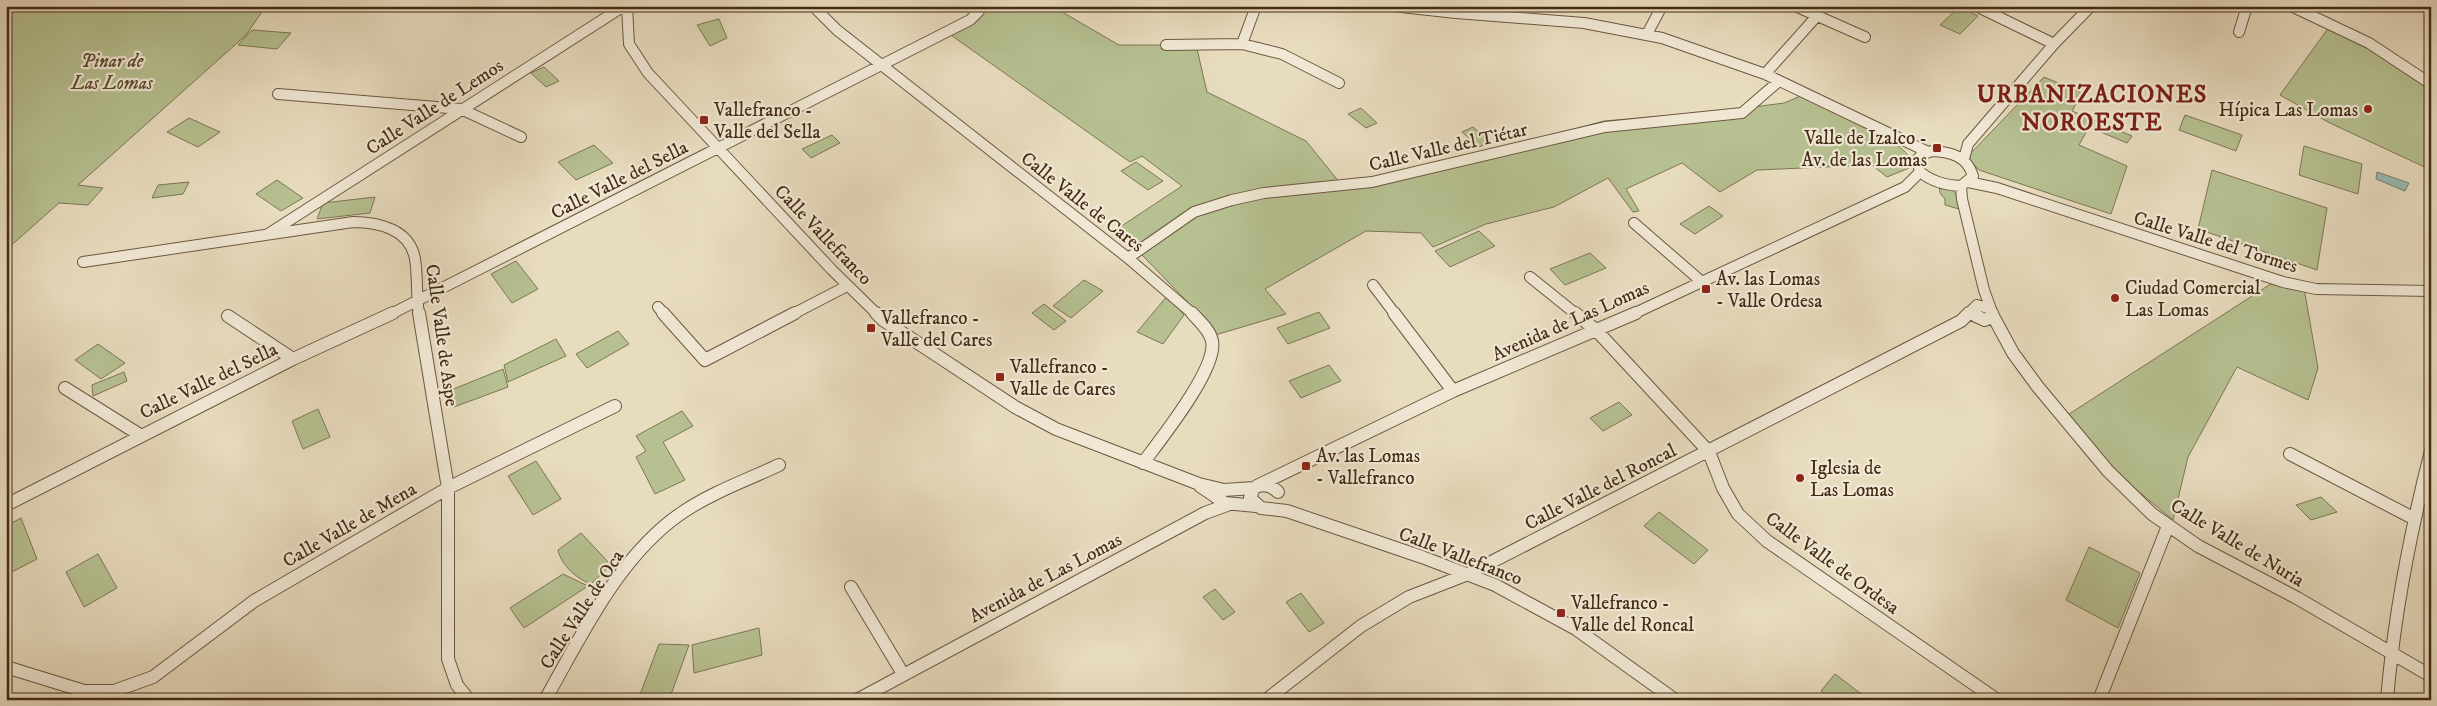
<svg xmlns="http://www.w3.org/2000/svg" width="2437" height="706" font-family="'IM FELL DW Pica',serif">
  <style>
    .green { fill: #b6c091; stroke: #7d7653 }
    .water { fill: #97bbb5; stroke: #768175 }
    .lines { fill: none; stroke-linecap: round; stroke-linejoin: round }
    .minor-far1-casing { stroke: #6d5740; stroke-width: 12 }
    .minor-casing { stroke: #6d5740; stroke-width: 14 }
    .minor-far1 { stroke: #f0e8d5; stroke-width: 10 }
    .minor { stroke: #f0e8d5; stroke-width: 12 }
    .poi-dot { fill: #8f2418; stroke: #f0e8d5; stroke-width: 2 }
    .labels { text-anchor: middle; stroke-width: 4.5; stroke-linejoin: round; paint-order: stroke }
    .park-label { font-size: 19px; font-style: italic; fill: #5b492e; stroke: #f0e8d5 }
    .street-label { font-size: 19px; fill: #442b15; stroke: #f0e8d5 }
    .poi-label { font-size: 19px; fill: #442b15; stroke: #f0e8d5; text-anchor: start }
    .district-label { font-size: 24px; font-weight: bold; letter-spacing: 1px; fill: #7a1f14; stroke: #f0e8d5 }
  </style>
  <rect width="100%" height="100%" fill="#e8dcbf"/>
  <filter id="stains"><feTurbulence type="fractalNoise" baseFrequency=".004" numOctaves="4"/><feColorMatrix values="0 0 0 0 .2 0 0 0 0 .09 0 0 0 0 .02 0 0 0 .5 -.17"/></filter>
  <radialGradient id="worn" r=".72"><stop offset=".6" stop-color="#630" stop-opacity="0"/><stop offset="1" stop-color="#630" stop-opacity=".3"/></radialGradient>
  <path class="green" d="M6,6H266L246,35L78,185L103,188L88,205L59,203L6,250Z
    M982,6H1052L1119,45H1162L1161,49H1197L1207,92L1306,141L1340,183L1432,167L1604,121L1723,111L1784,103L1810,92C1831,104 1912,145 1914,166L1887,177L1872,165L1757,170L1720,192L1682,163L1626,189L1639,211L1633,212L1608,178L1554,207L1486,224L1433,247L1421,233L1366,231L1265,289L1286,314L1212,336L1198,313L1117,229L1182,186L1142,156L1130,162L948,33Z
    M1959,7L1978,16L1960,34L1940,25Z
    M719,19L727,38L710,46L697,25Z
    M2329,27L2380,55L2431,91V170L2330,123L2280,95Z
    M252,30L291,33L277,49L238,45Z
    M544,67L559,81L546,87L531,73Z
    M2044,77L2082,93L2072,111L2132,136L2127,143L2089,127L2079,145L2127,166L2111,214L1979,170L1967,157Z
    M1361,108L1377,123L1366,128L1348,114Z
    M2185,115L2242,135L2236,151L2179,130Z
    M189,118L220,132L198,147L167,132Z
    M1473,127L1490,142L1479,147L1462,132Z
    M832,135L840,143L811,158L802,149Z
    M594,145L613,163L576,180L558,162Z
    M2304,146L2362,164L2358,194L2299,175Z
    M1136,162L1163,181L1148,190L1121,171Z
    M2212,170L2327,208L2317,270L2198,229Z
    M277,180L303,198L281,211L256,194Z
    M189,182L183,194L152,198L158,185Z
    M1939,186C1957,190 1956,192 1959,209L1945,205V199L1940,193Z
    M375,197L370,213L317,219L323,203Z
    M1709,206L1723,216L1695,234L1680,224Z
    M1479,231L1495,246L1450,267L1435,251Z
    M1590,253L1606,268L1565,285L1550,269Z
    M516,261L538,289L512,303L491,274Z
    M2280,278L2303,282L2318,368L2308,400L2237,367L2188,457L2173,520L2120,476L2066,416Z
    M1084,280L1103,291L1071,318L1053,306Z
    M1168,295L1184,315L1163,344L1137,332Z
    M1044,304L1066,321L1054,330L1032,313Z
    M1319,312L1330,328L1288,344L1277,328Z
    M618,331L629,344L587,368L576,354Z
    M556,339L566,356L508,382L504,365Z
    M98,344L125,363L101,379L75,360Z
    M1329,365L1341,381L1301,398L1289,381Z
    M503,369L508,387L454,407L451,390Z
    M124,372L127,381L93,396L92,385Z
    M1619,402L1632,415L1603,431L1590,418Z
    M318,409L330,437L303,449L292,421Z
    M682,411L693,426L663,442L685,480L655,494L636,457L646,451L636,436Z
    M536,461L561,499L533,515L508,476Z
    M2321,497L2337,512L2311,520L2296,505Z
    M1659,512L1708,550L1694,564L1644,526Z
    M21,518L37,559L6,575V526Z
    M581,533L611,565L591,584C577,579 561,565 558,550Z
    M2089,547L2140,573L2118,628L2066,600Z
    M98,554L117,588L84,607L66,572Z
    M563,574L588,586L524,628L510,608Z
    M1215,589L1235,612L1223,620L1203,597Z
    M1301,593L1324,623L1309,632L1286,602Z
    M759,628L762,655L694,673L692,645Z
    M659,644L689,645L669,700H638Z
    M1835,674L1869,700H1833L1821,691Z"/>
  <path class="water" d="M2377,172L2409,183L2405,191L2376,179Z"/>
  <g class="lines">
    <defs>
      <path id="minor-far1" d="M627,6L629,44L648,73L832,270L877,314
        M813,6L837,30L1128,258L1193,314
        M1256,6L1242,44L1282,54L1339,83
        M1392,6L1456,13L1584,23L1662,38L1765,74L1928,152
        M1795,6L1865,37
        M1976,6L2054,44
        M2291,6L2369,43L2431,84
        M2239,32L2247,6
        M1647,34L1662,6
        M1166,45L1242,44
        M1765,74L1816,17
        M278,94L461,109L521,137
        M1932,151C1951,152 1967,156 1973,176L1961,186C1945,185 1933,182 1920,172L1917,160L1921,155Z
        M1964,159L1968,144L2054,44L2091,6
        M1968,182L1997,188L2283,282L2316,289L2431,291
        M1961,186L1962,199L1984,290L1991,309
        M1634,223L1702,282
        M268,234L624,6
        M1128,258L1194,212L1232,200L1264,193L1372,182L1605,127L1742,113L1779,81
        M83,262L353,222C378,222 410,229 415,259C418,277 416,296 419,314
        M1530,277L1576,314
        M1373,285L1395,314
        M658,307L664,314
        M1973,309L1975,314
        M391,314L970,20L979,11V6
        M793,314L847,286
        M1633,314L1905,187L1920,172
        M1968,314L1977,305L1991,309L1992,314"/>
      <path id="minor" d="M419,313L448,488V659L457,685L469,700
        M663,313L705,360L795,313
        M876,313L883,320L1015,407L1056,429L1199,484L1224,490L1254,488
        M1394,313L1453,391
        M1575,313L1597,331L1709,452L1723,488L1738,514L1767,541L1997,700
        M1975,313L1976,316L1985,320L1993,316L1992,313
        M228,316L293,359
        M1993,316L2013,353L2038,387L2108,471L2152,514L2198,546L2297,598L2431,676
        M65,388L140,435
        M2290,454L2413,518
        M1143,463C1160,440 1218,368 1212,341C1210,330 1199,321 1192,313
        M1200,486L1225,503L1256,506
        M1257,486L1453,391L1636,313
        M1278,492C1271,485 1263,483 1254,488L1250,498L1261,508L1287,511L1422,557L1495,585L1576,629L1675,700
        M6,505L293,359L393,313
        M851,587L903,674
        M6,667L84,691H114L153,677L254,601L448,488L615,406
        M545,700C582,635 619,555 683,512C713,492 747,480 779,465
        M857,700L1205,513L1227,505
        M1266,700L1361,626L1409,597L1468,574L1961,321L1969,313
        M2099,700L2168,526
        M2387,700C2394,615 2410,533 2431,451"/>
    </defs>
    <use href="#minor-far1" class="minor-far1-casing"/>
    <use href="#minor" class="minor-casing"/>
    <use href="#minor-far1" class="minor-far1"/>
    <use href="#minor" class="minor"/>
  </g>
  <g class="poi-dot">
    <circle cx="2368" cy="109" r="5"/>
    <rect x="699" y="115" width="10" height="10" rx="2.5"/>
    <rect x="1932" y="143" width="10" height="10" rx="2.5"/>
    <rect x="1701" y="284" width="10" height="10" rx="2.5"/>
    <circle cx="2115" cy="298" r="5"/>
    <rect x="866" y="323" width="10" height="10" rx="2.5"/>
    <rect x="995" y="372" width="10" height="10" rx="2.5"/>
    <rect x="1301" y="461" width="10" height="10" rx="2.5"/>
    <circle cx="1800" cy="478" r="5"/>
    <rect x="1556" y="608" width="10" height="10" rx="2.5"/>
  </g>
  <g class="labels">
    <g class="park-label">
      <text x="112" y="67">Pinar de<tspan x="112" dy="22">Las Lomas</tspan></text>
    </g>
    <g class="street-label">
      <text transform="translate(434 106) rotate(-33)" y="7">Calle Valle de Lemos</text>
      <text transform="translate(1448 146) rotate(-13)" y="7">Calle Valle del Tiétar</text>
      <text transform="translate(619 179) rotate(-27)" y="7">Calle Valle del Sella</text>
      <text transform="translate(1083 201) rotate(38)" y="7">Calle Valle de Cares</text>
      <text transform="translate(824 234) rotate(46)" y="7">Calle Vallefranco</text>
      <text transform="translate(2216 241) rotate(17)" y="7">Calle Valle del Tormes</text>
      <text transform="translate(1570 320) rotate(-24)" y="7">Avenida de Las Lomas</text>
      <text transform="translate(443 335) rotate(82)" y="7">Calle Valle de Aspe</text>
      <text transform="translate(208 380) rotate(-26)" y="7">Calle Valle del Sella</text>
      <text transform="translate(1600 486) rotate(-27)" y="7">Calle Valle del Roncal</text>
      <text transform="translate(349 524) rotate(-30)" y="7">Calle Valle de Mena</text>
      <text transform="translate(2238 542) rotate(31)" y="7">Calle Valle de Nuria</text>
      <text transform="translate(1461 555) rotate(21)" y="7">Calle Vallefranco</text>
      <text transform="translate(1833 562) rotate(36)" y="7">Calle Valle de Ordesa</text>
      <text transform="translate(1045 577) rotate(-28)" y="7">Avenida de Las Lomas</text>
      <text transform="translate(581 609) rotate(-57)" y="7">Calle Valle de Oca</text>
    </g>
    <g class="poi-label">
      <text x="714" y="116">Vallefranco -<tspan x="714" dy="22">Valle del Sella</tspan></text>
      <text x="2358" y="116" text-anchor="end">Hípica Las Lomas</text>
      <text x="1927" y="144" text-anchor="end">Valle de Izalco -<tspan x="1927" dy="22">Av. de las Lomas</tspan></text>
      <text x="1716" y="285">Av. las Lomas<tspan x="1716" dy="22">- Valle Ordesa</tspan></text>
      <text x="2125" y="294">Ciudad Comercial<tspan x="2125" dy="22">Las Lomas</tspan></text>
      <text x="881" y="324">Vallefranco -<tspan x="881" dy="22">Valle del Cares</tspan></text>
      <text x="1010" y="373">Vallefranco -<tspan x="1010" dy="22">Valle de Cares</tspan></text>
      <text x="1316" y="462">Av. las Lomas<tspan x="1316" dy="22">- Vallefranco</tspan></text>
      <text x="1810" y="474">Iglesia de<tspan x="1810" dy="22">Las Lomas</tspan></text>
      <text x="1571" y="609">Vallefranco -<tspan x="1571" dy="22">Valle del Roncal</tspan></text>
    </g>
    <g class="district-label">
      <text x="2092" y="102">URBANIZACIONES<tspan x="2092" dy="28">NOROESTE</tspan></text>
    </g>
  </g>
  <rect width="2437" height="706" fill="none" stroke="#e8dcbf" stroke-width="25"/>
  <rect x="8" y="8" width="2422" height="691" fill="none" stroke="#442b15" stroke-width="2.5"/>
  <rect x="12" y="12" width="2412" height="681" fill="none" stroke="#442b15"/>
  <rect width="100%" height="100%" filter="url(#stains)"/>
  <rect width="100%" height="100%" fill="url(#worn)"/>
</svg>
